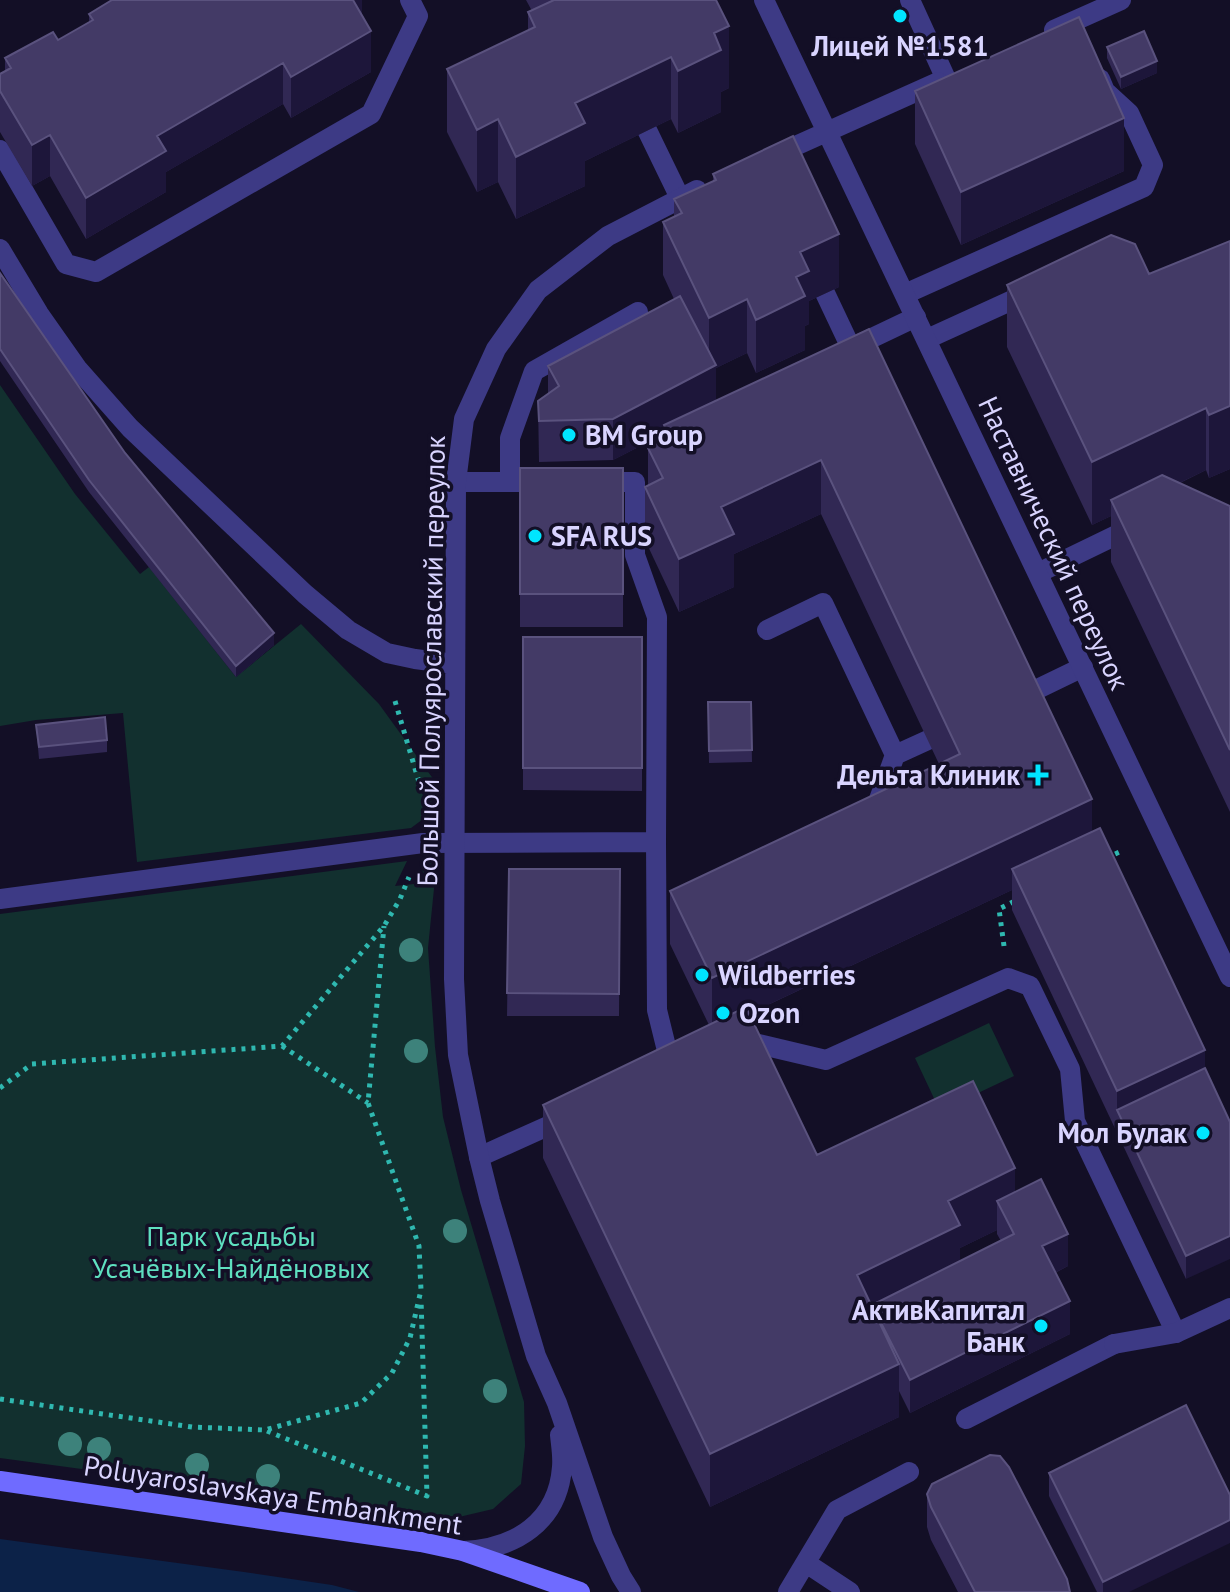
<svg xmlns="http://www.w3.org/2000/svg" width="1230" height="1592" font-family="'PT Sans',sans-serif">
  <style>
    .green { fill: #12302f }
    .water { fill: #0c2248 }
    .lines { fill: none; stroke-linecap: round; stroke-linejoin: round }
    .path { stroke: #2fb8b0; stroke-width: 5; stroke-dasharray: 4 6; stroke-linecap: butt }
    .lane { stroke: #3d3a85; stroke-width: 20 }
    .street { stroke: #3d3a85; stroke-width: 20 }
    .secondary { stroke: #6f6bff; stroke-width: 20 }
    .tree { fill: #3d827b }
    .wall { fill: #312854; fill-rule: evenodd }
    .shaded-wall { fill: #1d163a }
    .building { fill: #433a66; stroke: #5a527e; stroke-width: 2 }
    .poi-dot { fill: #00e5ff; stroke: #130f26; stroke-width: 3 }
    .labels { text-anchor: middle; stroke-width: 7; stroke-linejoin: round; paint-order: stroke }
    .poi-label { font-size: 28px; font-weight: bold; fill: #d9d4ff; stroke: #130f26; text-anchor: start }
    .street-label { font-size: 28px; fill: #d9d4ff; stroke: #130f26 }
    .park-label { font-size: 28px; fill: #5fe0c0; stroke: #130f26 }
  </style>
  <rect width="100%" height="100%" fill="#130f26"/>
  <path class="green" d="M0,385L75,494L140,574L149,567L236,677L301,624L379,704L434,780L430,814L411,828L137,862L123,713L36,720L0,726Z
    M428,859H437L428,948L435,1047L443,1117L461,1190L524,1402L525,1446L521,1484L493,1509L459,1517L349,1505L0,1458V914L407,861L395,886L414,884Z
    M989,1023L1014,1076L940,1111L915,1058Z"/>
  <path class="water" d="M0,1539L244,1572L332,1585L359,1592H0Z"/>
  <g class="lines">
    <path class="path" d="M395,701L419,782
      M1106,858L1124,850
      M1004,946L999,909L1017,900
      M282,1046L368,1103
      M0,1088L32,1064L282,1046L384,926L400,899L409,877
      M0,1399L192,1427L265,1430L361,1403L392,1373L410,1338L421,1290L419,1246L368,1103L384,926
      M267,1431L427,1496L421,1299"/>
    <path class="lane" d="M910,0L946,79
      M647,130L680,198
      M0,150L66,264L96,272L371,114L418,16L410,0
      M825,293L851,348L916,317
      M905,294L1144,187L1153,165L1129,113L1105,91L1100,79
      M927,339L1032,291
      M456,482H547
      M510,482V438L534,371L638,312
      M595,482H635V555L657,617L656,842
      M1038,573L1135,526
      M767,630L823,603L895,755L928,740
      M1019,698L1083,667
      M867,810L877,805L895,755
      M0,899L423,843L656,842L657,1010L672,1071
      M739,1049L754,1043L826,1060L1008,978L1030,986L1070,1069L1075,1121L1176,1333
      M479,1157L568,1117
      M966,1419L1114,1344
      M806,1563L850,1592
      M788,1592L837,1510L909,1472"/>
    <path class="street" d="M764,0L1230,977
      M1054,30L1121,0
      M773,156L938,82
      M0,249L39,314L77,368L130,428L305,594L348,630L387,653L415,659L454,664
      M1114,1344L1176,1333L1230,1308
      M463,1551C515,1549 558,1522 562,1467C563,1456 561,1445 560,1435
      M631,1592L621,1576L603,1537L557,1403L536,1356L490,1201L479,1157L458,1055L454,979L456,482L464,419L496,349L538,290L608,236L697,190"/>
    <path class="secondary" d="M0,1481L421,1542L463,1551L580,1592"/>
  </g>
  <g class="tree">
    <circle cx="411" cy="950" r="12"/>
    <circle cx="416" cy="1051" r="12"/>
    <circle cx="455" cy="1231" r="12"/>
    <circle cx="495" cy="1391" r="12"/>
    <circle cx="70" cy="1444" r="12"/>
    <circle cx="99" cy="1449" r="12"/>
    <circle cx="197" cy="1465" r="12"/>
    <circle cx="268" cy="1476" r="12"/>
  </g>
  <path class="wall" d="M362,0V15L371,72L291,118L283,104L166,172V192L86,239L50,176L32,186L0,132V74L5,71V58L58,40L89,22V14Z
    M526,0H716L729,88L721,92V112L678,133L671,119L585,161V186L516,219L498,182L477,192L447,132V69L528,30V12L532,11Z
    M1107,47L1157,73L1121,89L1107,58Z
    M915,91L1124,171L961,245L915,144Z
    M713,174L839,287L809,301V324L805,326V350L756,373L747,353L716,368V401L869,329L1092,831L1205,1050L1186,1279L1012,910V890L749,1014L817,1155L1015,1192L1068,1266L1055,1273L1070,1334L910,1413L899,1391V1417L710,1507L543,1158V1105L709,1025L670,944V891L939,764L821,514L734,554V587L679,612L645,540V487L648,485V448L664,441V434L613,460L539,462L538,401L548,394V366L674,299L663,275V222L674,217V199L713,181ZM997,1230V1234L1001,1241L960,1261V1248Z
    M1230,241V469L1209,478L1206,470L1180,483L1230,506V812L1111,562V516L1092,525L1007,347V285L1149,274Z
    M0,273L125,453L274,645L236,677L89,492L0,361Z
    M520,468H623V627H520Z
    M523,637H642V791L523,790Z
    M708,702H751L752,762L709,763Z
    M36,725L107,740V752L39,759Z
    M509,869H620L619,1016H507Z
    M1049,1473L1129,1592H1097L1049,1496Z
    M927,1494L1070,1592H958L931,1540L927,1527Z"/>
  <path class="shaded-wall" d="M344,0H362V14L344,25Z
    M729,26V88L721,92V112L678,133V71L714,33Z
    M371,31V72L291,118V77Z
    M671,57V119L585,161V186L516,219V157L575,103Z
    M1157,61V73L1121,89V77Z
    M283,63V104L166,172V192L86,239V198L157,136Z
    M1124,118V171L961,245V192Z
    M498,119V182L477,192V130Z
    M50,135V176L32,186V145Z
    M839,234V287L809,301V324L805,326V350L756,373V320L796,277L800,252Z
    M747,299V353L716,368V406L664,425V434L613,460V419L709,369V318Z
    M1230,406V469L1209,478V415Z
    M1206,408V470L1117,513L1111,500V516L1092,525V462Z
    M821,460V514L734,554V587L679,612V559L721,507Z
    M274,633V645L236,677V666Z
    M1092,799V853L1012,869V890L712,1031V978Z
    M1205,1050V1091L1117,1110V1091Z
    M1015,1168V1222L997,1201V1230L960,1248V1278L872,1305V1320L857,1275L948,1201Z
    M1068,1234V1266L1042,1279V1246Z
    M1230,1236V1259L1186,1279V1256Z
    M1070,1301V1334L910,1413V1380Z
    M899,1364V1417L710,1507V1454Z
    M1230,1520V1543L1129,1592H1103V1582Z"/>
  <path class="building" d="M112,0H353L371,31L291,77L283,63L157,136L166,151L86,198L50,135L32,145L0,91V74L11,68L5,58L53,32L58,40L93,20L89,14Z
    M554,0H716L729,26L714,33L721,50L678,71L671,57L575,103L585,123L516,157L498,119L477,130L447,69L535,27L528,12Z
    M1079,17L1124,118L961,192L915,91Z
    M1144,31L1157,61L1121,77L1107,47Z
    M793,136L839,234L800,252L809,271L796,277L805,296L756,320L747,299L709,318L663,222L682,213L674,199L716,180L713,174Z
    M1111,235L1135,244L1149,274L1230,241V406L1209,415L1206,408L1092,462L1007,285Z
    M0,273L125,453L274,633L236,666L89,480L0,349Z
    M680,296L716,365L613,419L539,421L538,401L559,386L548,366Z
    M869,329L1092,799L712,978L670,891L960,754L821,460L721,507L734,534L679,559L645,487L663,478L648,448L670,438L664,425Z
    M520,468H623V594H520Z
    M1162,475L1230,506V750L1111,500Z
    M523,637H642V768H523Z
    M708,702H751L752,750L709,751Z
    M105,717L107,740L39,747L36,725Z
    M1100,828L1205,1050L1117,1091L1012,869Z
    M509,869H620L619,994L507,993Z
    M746,1007L817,1155L973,1081L1015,1168L948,1201L960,1225L857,1275L899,1364L710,1454L543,1105Z
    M1205,1068L1230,1122V1236L1186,1256L1117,1110Z
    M1041,1179L1068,1234L1042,1246L1070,1301L910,1380L872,1305L1014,1234L997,1201Z
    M1186,1405L1230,1495V1520L1103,1582L1049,1473Z
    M990,1455L1000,1456L1009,1467L1067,1579L1070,1592H975L931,1507L927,1494L932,1484Z"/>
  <g class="poi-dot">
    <circle cx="900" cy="16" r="8"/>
    <circle cx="569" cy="435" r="8"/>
    <circle cx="535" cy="536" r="8"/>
    <path d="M1034 763h8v8h8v8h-8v8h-8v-8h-8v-8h8z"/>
    <circle cx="702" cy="975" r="8"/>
    <circle cx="723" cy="1013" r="8"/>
    <circle cx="1203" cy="1133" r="8"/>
    <circle cx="1041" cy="1326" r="8"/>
  </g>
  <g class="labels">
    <g class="poi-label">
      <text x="900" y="56" text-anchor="middle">Лицей №1581</text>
      <text x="585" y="445">BM Group</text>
      <text x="551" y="546">SFA RUS</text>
      <text x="1020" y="785" text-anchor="end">Дельта Клиник</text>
      <text x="718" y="985">Wildberries</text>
      <text x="739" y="1023">Ozon</text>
      <text x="1187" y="1143" text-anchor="end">Мол Булак</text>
      <text x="1025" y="1320" text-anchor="end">АктивКапитал<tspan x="1025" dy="32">Банк</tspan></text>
    </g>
    <g class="street-label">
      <text transform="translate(1054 543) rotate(65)" y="10">Наставнический переулок</text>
      <text transform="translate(431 661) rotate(-89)" y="10">Большой Полуярославский переулок</text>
      <text transform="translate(273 1495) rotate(9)" y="10">Poluyaroslavskaya Embankment</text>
    </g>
    <g class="park-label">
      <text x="231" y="1246">Парк усадьбы<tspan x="231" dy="32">Усачёвых-Найдёновых</tspan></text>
    </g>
  </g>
</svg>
